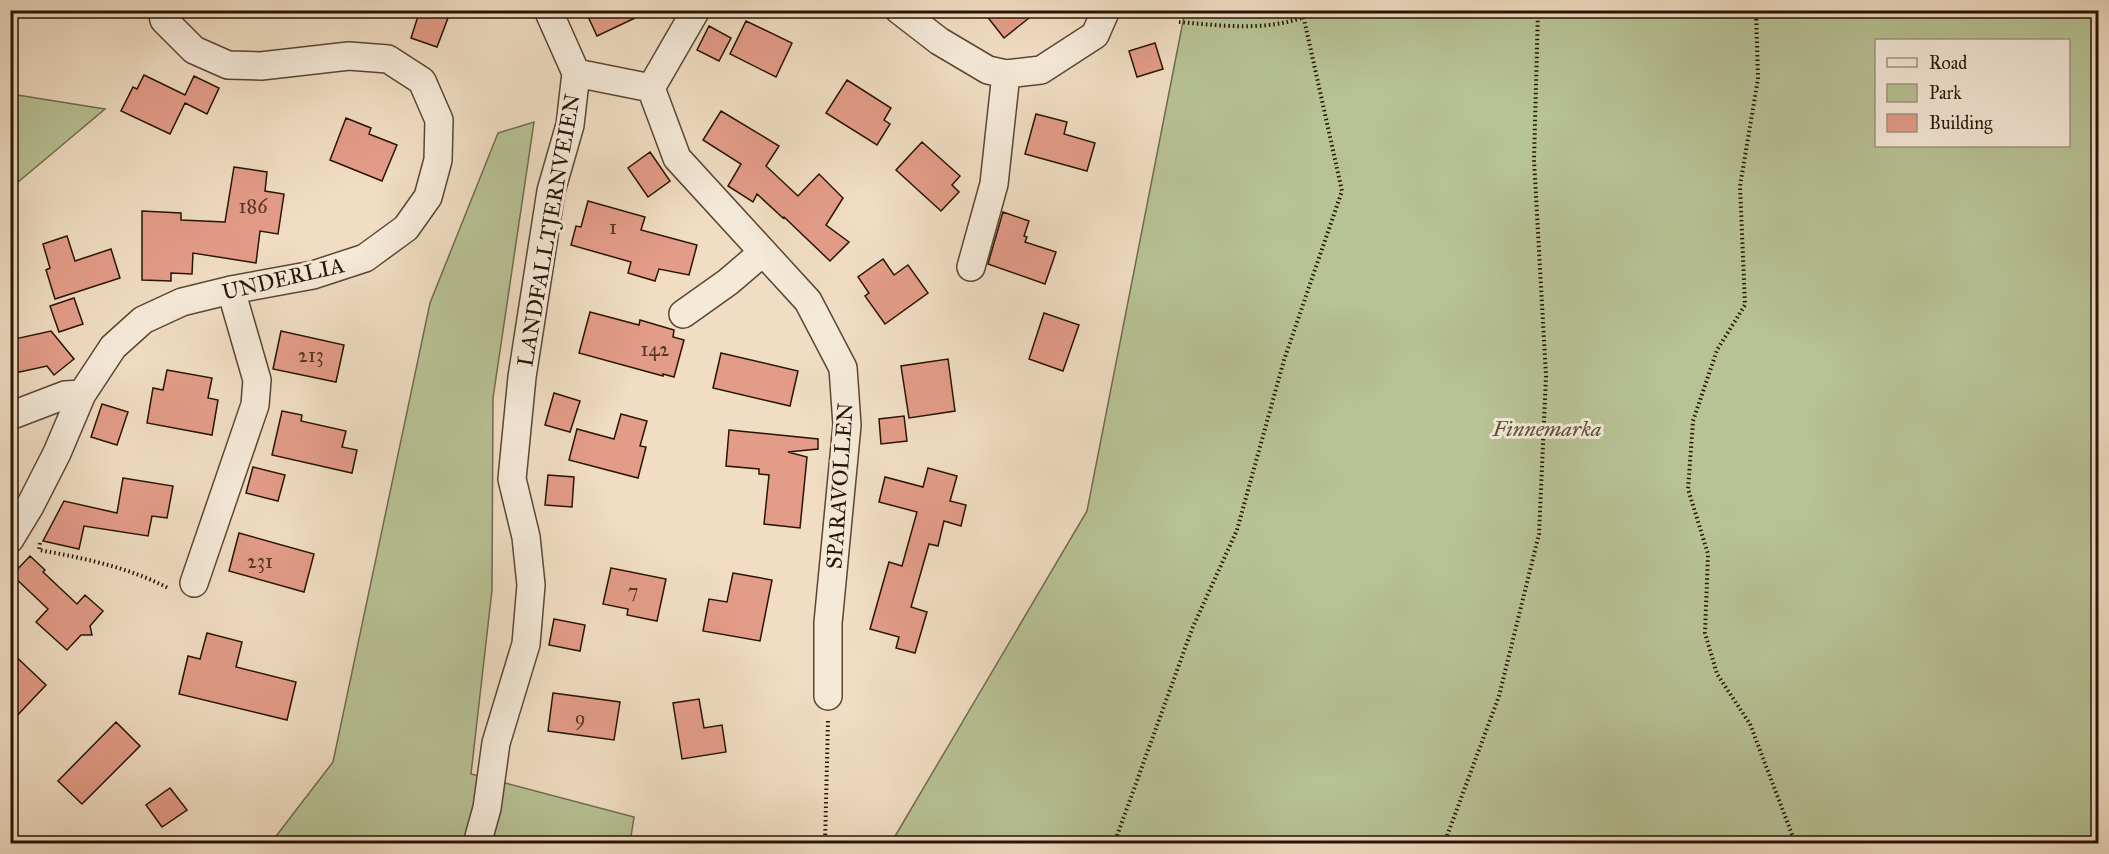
<svg xmlns="http://www.w3.org/2000/svg" width="2109" height="854" font-family="'IM FELL Great Primer',serif">
  <style>
    .green { fill: #b7c295; stroke: #706b4c; stroke-width: 1.5; fill-rule: evenodd }
    .building { fill: #e39c88; stroke: #291404; stroke-width: 1.5 }
    .lines { fill: none; stroke-linecap: round; stroke-linejoin: round }
    .minor-casing { stroke: #5b4634; stroke-width: 30 }
    .path { stroke: #291404; stroke-width: 4; stroke-dasharray: 1.5 3; stroke-linecap: butt }
    .minor { stroke: #f5e9d8; stroke-width: 27 }
    .labels { text-anchor: middle; stroke-width: 6; stroke-linejoin: round; paint-order: stroke }
    .number-label { font-size: 20px; fill: #583625 }
    .street-label { font-size: 22px; fill: #291404; stroke: #f5e9d8 }
    .park-label { font-size: 22px; font-style: italic; fill: #5b5137; stroke: #f5e9d8 }
  </style>
  <rect width="100%" height="100%" fill="#f0ddc3"/>
  <filter id="stains"><feTurbulence type="fractalNoise" baseFrequency=".00333" numOctaves="4"/><feColorMatrix values="0 0 0 0 .2 0 0 0 0 .09 0 0 0 0 .02 0 0 0 .5 -.17"/></filter>
  <radialGradient id="worn" r=".72"><stop offset=".6" stop-color="#630" stop-opacity="0"/><stop offset="1" stop-color="#630" stop-opacity=".3"/></radialGradient>
  <path class="green" d="M1185,11H2098V843H891L1087,511ZM1876,40H2068V146H1876Z
    M11,94L105,109L11,188Z
    M534,122L493,398L492,590L471,774L634,817L630,843L270,844L333,762L430,303L498,133Z"/>
  <path class="building" d="M420,10H451L437,47L411,38Z
    M585,10H652L597,36Z
    M982,10H1039L1004,38Z
    M746,21L792,43L776,77L730,54Z
    M709,26L731,38L719,61L697,50Z
    M1155,43L1163,69L1137,77L1129,51Z
    M144,75L185,95L194,76L219,88L207,114L185,103L170,134L121,111L133,87L137,89Z
    M847,80L891,108L884,120L890,124L877,145L826,113Z
    M721,111L779,146L766,166L798,196L819,174L843,198L826,225L849,242L830,261L784,217L783,218L757,194L753,202L728,186L741,164L703,140Z
    M1036,114L1067,122L1064,134L1095,143L1087,171L1025,154Z
    M346,118L371,128L369,134L397,145L382,181L330,160Z
    M922,142L960,176L952,185L959,192L941,211L896,170Z
    M650,152L670,181L648,197L628,168Z
    M234,167L267,172L265,191L284,194L278,234L260,231L256,263L193,253L192,274L171,273V281L142,280V211L181,213V220L225,222Z
    M588,201L645,217L641,230L697,245L689,275L659,269L655,281L628,273L631,262L571,245L576,226L581,227Z
    M1003,212L1029,221L1024,236L1027,237L1025,242L1056,252L1045,284L988,264Z
    M67,236L75,261L111,249L120,278L55,299L46,270L50,268L43,244Z
    M883,259L894,275L908,265L928,293L885,324L865,296L869,293L858,277Z
    M74,298L83,324L59,332L50,306Z
    M590,312L639,325L640,320L674,330L673,337L684,340L674,377L663,374V376L579,353Z
    M1044,313L1079,325L1063,371L1029,359Z
    M51,331L74,359L54,375L47,366L10,374V340Z
    M281,331L344,345L336,382L273,369Z
    M721,353L798,371L790,406L713,388Z
    M948,359L955,411L909,418L901,366Z
    M167,370L212,378L208,398L218,400L212,435L147,423L153,388L163,390Z
    M554,393L580,401L570,432L545,425Z
    M102,404L128,412L117,445L91,437Z
    M282,411L302,415L301,421L346,431L342,447L357,450L352,473L272,455Z
    M621,414L647,421L640,446L646,447L638,478L569,460L577,429L614,439Z
    M904,416L907,441L881,444L879,419Z
    M729,430L818,439V449L788,452L807,457L800,528L764,524L769,475L759,474V469L726,466Z
    M253,467L285,475L278,501L246,493Z
    M928,468L957,476L950,501L966,505L961,526L944,521L938,546L929,544L911,607L927,612L915,653L896,648L899,637L870,629L889,562L902,566L917,512L879,502L885,477L923,487Z
    M548,475L574,477L572,507L545,505Z
    M123,478L173,486L167,518L152,516L148,536L84,526L79,549L43,541L64,501L117,513Z
    M239,533L314,554L304,592L229,571Z
    M30,556L45,570L43,572L77,604L85,595L103,611L90,626L92,635H81L67,650L36,622L48,609L12,575Z
    M611,568L666,579L657,621L627,615L628,609L603,604Z
    M733,573L772,580L760,641L703,631L709,599L727,602Z
    M554,619L585,625L580,651L549,645Z
    M207,633L242,642L236,667L296,682L287,720L179,694L188,656L200,659Z
    M10,651L46,685L10,723Z
    M553,693L620,702L614,740L548,731Z
    M699,699L704,728L722,725L726,752L682,759L673,703Z
    M116,722L140,746L82,804L58,781Z
    M170,788L187,810L162,827L146,805Z"/>
  <g class="lines">
    <defs>
      <path id="minor" d="M696,10L651,88L677,158L808,301L843,368L847,425L828,623V696
        M899,10L939,41L988,70L1006,74L1041,70L1095,35L1106,10
        M576,73L651,88
        M971,267L994,184L1006,74
        M683,314L728,282L763,252
        M10,416L65,395L82,394
        M10,539L30,506L57,453L82,394L113,347L143,320L182,302L231,290L313,275L365,258L406,228L428,197L438,160L439,120L422,81L388,59L349,56L261,66L228,65L194,50L164,20L162,10
        M194,583L255,405L257,380L231,290
        M477,844L487,808L496,743L526,644L531,585L526,537L512,479L522,377L551,191L570,125L576,73L548,10"/>
    </defs>
    <use href="#minor" class="minor-casing"/>
    <path class="path" d="M1756,10L1758,79L1740,186L1745,305L1717,350L1693,421L1688,489L1708,554L1705,633L1717,674L1750,724L1793,837L1801,844
      M1179,22C1226,26 1277,33 1320,10
      M40,543L39,550C83,558 128,567 168,588
      M825,844L828,721
      M1114,844L1192,629L1237,530L1284,360L1342,191L1302,10
      M1444,844L1499,696L1539,534L1546,376L1534,160L1538,10"/>
    <use href="#minor" class="minor"/>
  </g>
  <g class="labels">
    <g class="number-label">
      <text x="253" y="213">186</text>
      <text x="613" y="234">1</text>
      <text x="655" y="356">142</text>
      <text x="311" y="362">213</text>
      <text x="260" y="568">231</text>
      <text x="633" y="598">7</text>
      <text x="580" y="725">9</text>
    </g>
    <g class="street-label">
      <text transform="translate(548 230) rotate(-80)" y="8">LANDFALLTJERNVEIEN</text>
      <text transform="translate(283 278) rotate(-13)" y="8">UNDERLIA</text>
      <text transform="translate(839 486) rotate(-86)" y="8">SPARAVOLLEN</text>
    </g>
    <g class="park-label">
      <text x="1547" y="436">Finnemarka</text>
    </g>
  </g>
  <rect width="2109" height="854" fill="none" stroke="#f0ddc3" stroke-width="36"/>
  <rect x="12" y="12" width="2085" height="830" fill="none" stroke="#291404" stroke-width="3"/>
  <rect x="18" y="18" width="2073" height="818" fill="none" stroke="#291404" stroke-width="1.5"/>
  <rect x="1875" y="39" width="195" height="108" fill="#f5e9d8" stroke="#a39483" stroke-width="1.5"/>
  <rect x="1887" y="58" width="30" height="9" fill="#f5e9d8" stroke="#a39483" stroke-width="1.5"/>
  <text x="1929" y="69" font-size="18" fill="#291404">Road</text>
  <rect x="1887" y="84" width="30" height="18" fill="#b7c295" stroke="#a39483" stroke-width="1.5"/>
  <text x="1929" y="99" font-size="18" fill="#291404">Park</text>
  <rect x="1887" y="114" width="30" height="18" fill="#e39c88" stroke="#a39483" stroke-width="1.5"/>
  <text x="1929" y="129" font-size="18" fill="#291404">Building</text>
  <rect width="100%" height="100%" filter="url(#stains)"/>
  <rect width="100%" height="100%" fill="url(#worn)"/>
</svg>
